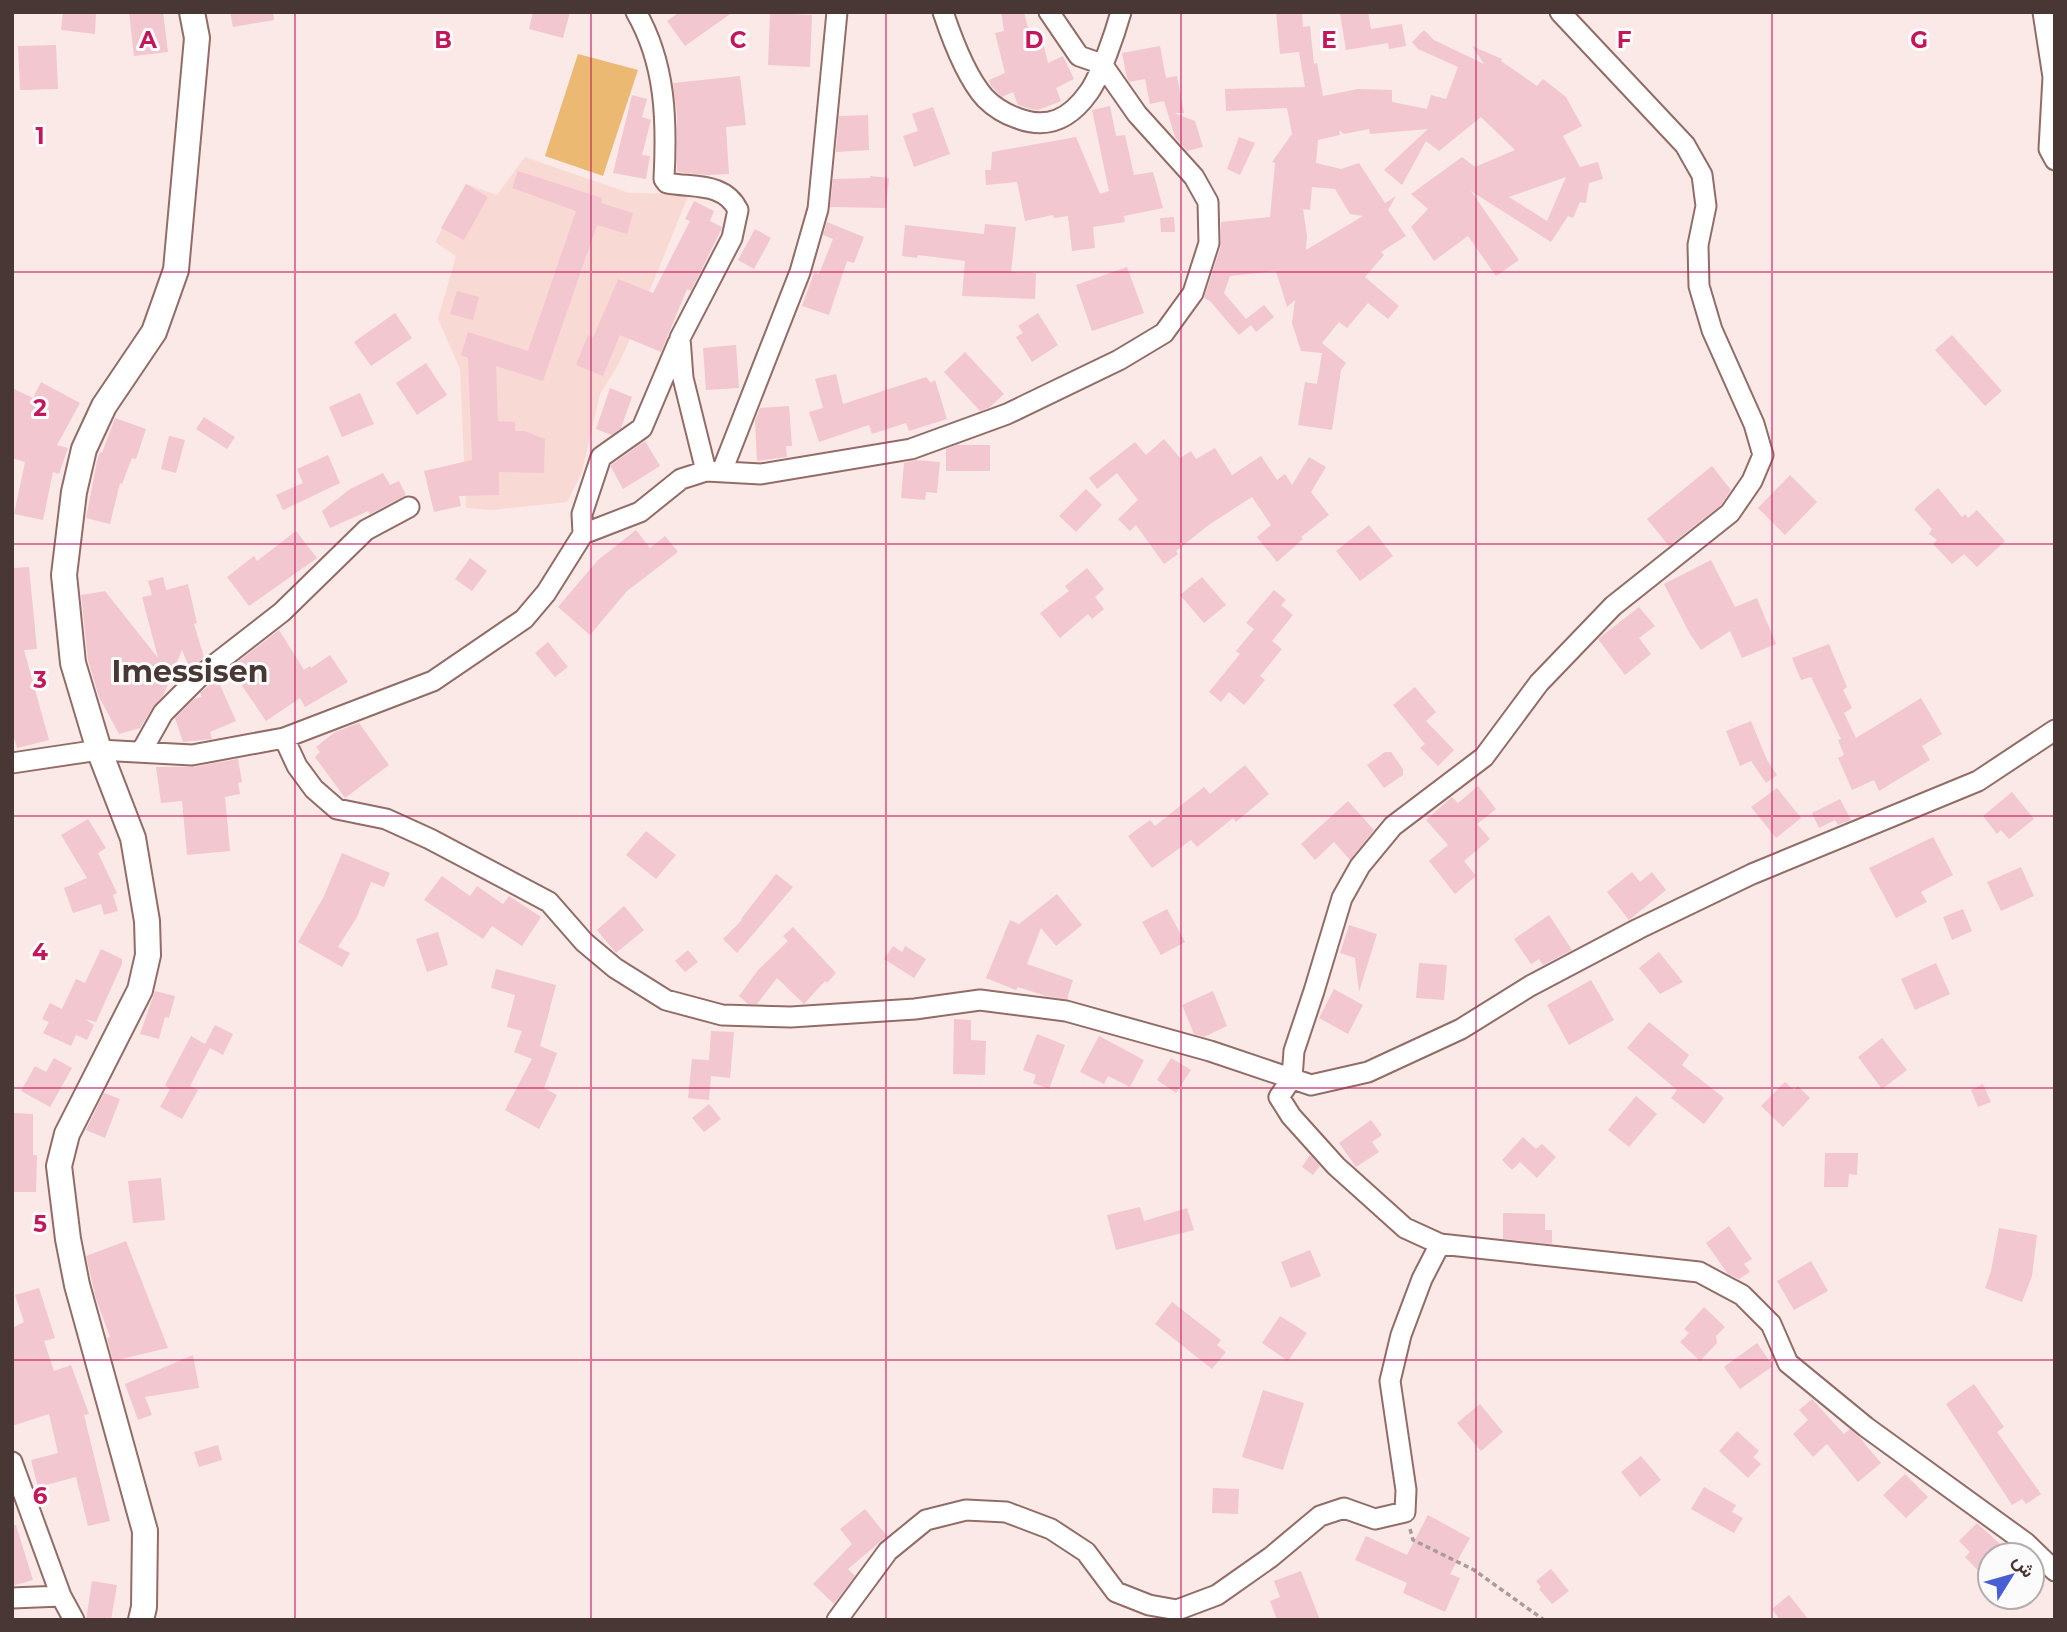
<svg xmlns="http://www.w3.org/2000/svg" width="2067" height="1632" font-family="Montserrat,Vazirmatn,sans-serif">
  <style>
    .built { fill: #f9d9d4 }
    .green { fill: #ecb973 }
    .building { fill: #f2c7d0; fill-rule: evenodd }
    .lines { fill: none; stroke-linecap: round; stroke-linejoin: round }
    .minor-casing { stroke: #926c66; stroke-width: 23 }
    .tertiary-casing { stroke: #926c66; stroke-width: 28 }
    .path { stroke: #ac9b99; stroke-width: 3.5; stroke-dasharray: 5 3.5; stroke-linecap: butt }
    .minor { stroke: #fff; stroke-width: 19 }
    .tertiary { stroke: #fff; stroke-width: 24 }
    .grid { fill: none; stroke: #c2185b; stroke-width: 2; stroke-opacity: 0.55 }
    .labels { text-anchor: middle; stroke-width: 6; stroke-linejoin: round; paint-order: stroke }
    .district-label { font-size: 30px; font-weight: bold; fill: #483735; stroke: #fbfbfb }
    .grid-label { font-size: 23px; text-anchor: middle; font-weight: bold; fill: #c2185b; stroke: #fbfbfb; stroke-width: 6; stroke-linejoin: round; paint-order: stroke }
  </style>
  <rect width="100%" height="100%" fill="#fbe9e7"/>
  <path class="built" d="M525,157L629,193L689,194L628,344L618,365L600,394L582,472L567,502L492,510L466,508L460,369L438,319L456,256L435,242L466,184L497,195Z"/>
  <path class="green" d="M578,54L638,70L603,176L545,156Z"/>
  <path class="building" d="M63,12H96L95,34L61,30Z
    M129,12H163L168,52L134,56Z
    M230,12H273L274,20L233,27Z
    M533,12H570L563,38L529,29Z
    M680,12H733L685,46L667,21Z
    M1001,12H1024L1032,44L1043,42L1048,63L1063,56L1074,79L1056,88L1061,101L1038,110L1031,109L1018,105L1013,92L1002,97L991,86L989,80L1005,73L995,33L1004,31Z
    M1276,12H1302L1303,27L1310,26L1314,64L1317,63L1323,96L1358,89L1392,90V102L1427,109L1431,95L1446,99L1458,67L1418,49L1412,42L1424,30L1434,40L1484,64L1472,46L1502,59L1501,61L1537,86L1543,79L1566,97L1582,126L1563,136L1580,167L1598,162L1603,179L1589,183L1586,203L1580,202L1573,218L1568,216L1551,242L1471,191L1519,260L1496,276L1468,236L1434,261L1411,227L1428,209L1411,194L1462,157L1475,167L1515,150L1481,117L1439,151L1426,141L1402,185L1384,170L1428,129L1370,134L1369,129L1344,134L1339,130L1340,135L1318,140L1316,163L1341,169L1359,163L1385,203L1396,196L1388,210L1406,236L1381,252L1384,255L1365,277L1399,306L1388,319L1368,303L1347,328L1339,322L1322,343L1346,363L1341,370L1332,430L1298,425L1305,382L1317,384L1322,353L1301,351L1292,323L1295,300L1287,307L1276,271L1230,276L1224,293L1246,319L1264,305L1274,317L1256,332L1251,325L1239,335L1210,301L1204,298L1221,246V222L1270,217L1275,163L1272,162L1292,134L1287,108L1226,111L1225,89L1305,87L1299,52L1280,54ZM1566,177L1547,221L1509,197ZM1312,187L1335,189L1350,214L1363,216L1306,250L1307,236L1303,209L1310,210Z
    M1351,12H1368L1371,29L1402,24L1406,46L1389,49L1388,43L1346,50L1340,14Z
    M770,13L812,15L810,67L768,65Z
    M56,45L58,89L20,90L18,46Z
    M1160,46L1166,78L1177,76L1184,113H1174L1195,121L1203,147L1187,151L1175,137L1164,101L1150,104L1145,79L1129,82L1127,78L1122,53Z
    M740,76L746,125L726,127L729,174L707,175L677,172V114L673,83Z
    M632,95L647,99L642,117L651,120L642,155L650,156L646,179L613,173Z
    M1110,106L1116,136L1125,135L1134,175L1153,172L1163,208L1124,216L1125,222L1093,227L1095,248L1072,251L1068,216L1054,218L1053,215L1025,221L1017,182L986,185L985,170H991L992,152L1076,137L1100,194L1109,191L1092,110Z
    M933,107L950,154L914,167L903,136L918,131L912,114Z
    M868,115L869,150L836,152L839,116Z
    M1239,137L1255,143L1240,175L1227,169Z
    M518,171L602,198L601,203L633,213L627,234L597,225L543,381L496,366L498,421L515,422V431H524L545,439L544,473L499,472V495L459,496L461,506L434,512L424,471L472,460L468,358L461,355L468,332L528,351L576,211L512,188Z
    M870,176L889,178L886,208L830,207L833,179L870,178Z
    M466,184L488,197L464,240L441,228Z
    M694,201L714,211L710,221L722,227L721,230L691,291L687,289L661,352L620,335L603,376L576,365L588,335L593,338L618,279L653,293L690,221L685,219Z
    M1174,217L1175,232H1161L1160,218Z
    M827,222L864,237L854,263L847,261L829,315L802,306L814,273L819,274L833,239L823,235Z
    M985,224L1016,227L1011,272L1036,273L1035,299L962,296L965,261L918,255L917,258L902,256L905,225L984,234Z
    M755,229L771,238L754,269L738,260Z
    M1127,267L1144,313L1092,331L1076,285Z
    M457,291L479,297L473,320L450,314Z
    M395,313L412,338L371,366L354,342Z
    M1038,313L1058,345L1032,362L1016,337L1023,333L1018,326Z
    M1952,335L2002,391L1985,406L1935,350Z
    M736,345L739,388L706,390L703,348Z
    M965,352L1004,394L990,407L980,411L944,372Z
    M426,363L447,395L417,415L396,383Z
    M836,374L843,404L926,377L931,383L935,380L947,419L909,431L906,423L872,434L869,425L819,442L809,412L823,408L815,379Z
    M41,382L80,403L57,445L68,448L59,474L53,472L43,520L14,514L25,462L12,458V388L33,398Z
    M610,388L632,397L621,428L612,435L596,429Z
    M360,393L374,424L342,437L329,407Z
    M789,406L792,446H786L787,457L757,461L755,421L760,408Z
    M204,417L235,437L227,449L196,429Z
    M115,418L146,429L136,459L132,458L122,484L120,483L110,524L86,518L97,461L100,452L102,453Z
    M169,436L185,440L176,473L161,469Z
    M1164,439L1180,458L1191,451L1196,459L1215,448L1232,475L1261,456L1277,480L1285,474L1292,485L1309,457L1326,467L1311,492L1329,515L1301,537L1303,539L1277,562L1257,537L1271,525L1252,497L1210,524L1176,551L1178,554L1164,564L1136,525L1130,531L1118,519L1138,500L1117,473L1097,489L1089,478L1135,442L1146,455Z
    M645,441L660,466L623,489L611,467V465Z
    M957,445H990V471H946V449Z
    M328,455L340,483L283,510L276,495L303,483L297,469Z
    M916,460L940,462L937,493L926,492L925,500L901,498L904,463Z
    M1712,466L1731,490L1721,505L1669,546L1647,519Z
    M383,473L390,485L399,481L406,495L370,514L368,511L330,528L322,511L350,489Z
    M1790,475L1817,502L1785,535L1758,508Z
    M1938,488L1962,517L1965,514L1968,518L1977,510L2005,541L1977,567L1964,554L1952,564L1933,544L1937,540L1929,534L1932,529L1914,509Z
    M1086,489L1102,505L1076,532L1059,516Z
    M1369,525L1393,556L1360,581L1336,551Z
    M636,530L650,548L665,536L678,552L627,591L590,635L558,607L598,560Z
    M296,531L317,558L249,606L227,577L254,556L257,561Z
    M470,558L487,571L472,591L455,579Z
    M1711,560L1735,607L1757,598L1776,644L1742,658L1730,631L1701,650L1690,634L1664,584Z
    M29,567L37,649L24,650L49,740L17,748L12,731V568Z
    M1087,568L1104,589L1095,597L1104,609L1092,619L1088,614L1060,638L1040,613L1069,591L1065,586Z
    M163,577L166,590L188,584L197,623L194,624L204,657L190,669L182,650L163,696L153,707L140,728L119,734L99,697L88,660L81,595L105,591L158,658L142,597L152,595L148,581Z
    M1202,577L1226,605L1204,623L1180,595Z
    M1274,590L1286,600L1281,605L1293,615L1272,641L1282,649L1260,676L1265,680L1244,705L1229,692L1221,702L1209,692L1240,654L1236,651L1254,629L1246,623Z
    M1639,607L1655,626L1639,638L1651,654L1625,675L1598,639Z
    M279,630L304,670L310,666L311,668L330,655L348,682L305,707L300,698L266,721L230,668Z
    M548,642L568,667L555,677L535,653Z
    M1829,644L1847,687L1843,690L1852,708L1844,713L1856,738L1921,698L1942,734L1922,746L1930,760L1879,791L1874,780L1852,790L1838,758L1844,755L1838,740L1841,739L1811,677L1801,680L1792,658Z
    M217,678L236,721L210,732L212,739L183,742L175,718L194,699L202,697L200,693Z
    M1415,687L1436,712L1426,721L1454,750L1438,766L1420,748L1425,744L1393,705Z
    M1751,721L1767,760L1777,775L1766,783L1751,761L1740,766L1726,731Z
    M359,723L389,765L345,798L315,757L320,752L316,747L335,732Z
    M1385,752H1391L1403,769V775L1384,788L1367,765Z
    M238,759L242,782L238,783L240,794L225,797L230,851L187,855L182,801L161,803L156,767H194Z
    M1245,765L1269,794L1236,822L1233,818L1197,847L1191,840L1152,868L1128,836L1150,820L1155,826L1204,787L1210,794Z
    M1478,786L1496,809L1477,824L1490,839L1464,861L1476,876L1455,894L1429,861L1448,845L1426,820L1452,797L1458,803Z
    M1777,788L1801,818L1776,838L1751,807Z
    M2012,792L2034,819L2009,839L2001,830L1997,834L1983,816Z
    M1840,799L1851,820L1838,825L1835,820L1819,828L1812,813Z
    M1348,801L1374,830L1350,860L1334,842L1315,860L1301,844Z
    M88,819L106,848L98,853L117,893L113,895L118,911L104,915L101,904L73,913L64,888L87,878L61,835Z
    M646,831L676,855L656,879L626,855Z
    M1933,837L1953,875L1921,892L1927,902L1896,918L1869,868Z
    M342,853L390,873L384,887L371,882L357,917L338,947L350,953L342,967L298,942L324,896Z
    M2021,867L2034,896L2001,911L1987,882Z
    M1632,872L1640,882L1652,872L1666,890L1629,920L1607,892Z
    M776,874L793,887L737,953L723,939L742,920L741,919Z
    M442,876L470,896L477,886L503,904L509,896L541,917L522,946L492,926L483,939L424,900Z
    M1057,894L1082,925L1056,946L1041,928L1027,964L1073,980L1067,999L1046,996L1018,987L1016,990L986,978L1010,920L1019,924Z
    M624,906L644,930L616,953L597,930Z
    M1167,909L1185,942L1161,955L1142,922Z
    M1963,909L1972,931L1952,940L1943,917Z
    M1549,915L1572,950L1543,965L1539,959L1531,964L1514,939Z
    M1349,925L1377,934L1359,992L1355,958L1340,953Z
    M793,927L836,973L827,983L825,981L804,1004L777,978L757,1004H748L739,996L758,970L788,941L783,936Z
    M438,932L448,965L427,972L416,939Z
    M893,946L902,952L905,946L926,959L914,978L884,959Z
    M101,949L122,959V964L96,1022L85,1019L94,1025L87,1040L76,1035L71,1046L43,1033L49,1022L42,1019L50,1003L62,1009L76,979L85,983Z
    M688,950L698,962L685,972L675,961Z
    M1659,952L1683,982L1660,994L1639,968Z
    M1419,963L1447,965L1444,1000L1416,998Z
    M1936,963L1950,994L1915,1010L1901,979Z
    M496,969L556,985L540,1046L557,1053L544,1088L557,1095L539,1129L505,1110L532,1059L514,1052L522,1031L507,1027L515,995L491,988Z
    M1591,980L1614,1020L1569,1045L1547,1005Z
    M1334,989L1363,1005L1348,1034L1319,1018Z
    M155,991L175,996L169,1018L165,1017L159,1039L140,1034Z
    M1213,991L1227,1026L1204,1037L1194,1034L1182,1005Z
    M954,1019L971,1020V1040L986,1041L985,1075L953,1074Z
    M1649,1022L1689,1055L1682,1065L1724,1098L1704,1124L1671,1098L1677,1090L1627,1048Z
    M215,1025L233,1034L223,1055L210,1048L190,1086L198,1090L182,1119L160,1107L170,1089L165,1085L191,1036L205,1044Z
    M711,1031L734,1032L730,1078L711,1076L709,1100L688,1098L692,1059L709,1060Z
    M1037,1034L1065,1045L1049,1089L1033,1083L1036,1075L1023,1070Z
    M1099,1036L1144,1060L1130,1087L1108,1076L1104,1084L1080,1072Z
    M1882,1038L1907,1070L1882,1089L1858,1057Z
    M54,1058L72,1068L50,1107L21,1091L35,1066L46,1072Z
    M1171,1058L1191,1070L1176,1093L1157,1080Z
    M1785,1082L1794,1090L1798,1086L1810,1098L1783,1127L1761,1106Z
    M1983,1084L1991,1102L1978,1107L1971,1090Z
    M104,1093L120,1099L105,1138L86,1130Z
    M1636,1096L1657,1114L1629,1147L1608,1130Z
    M709,1104L721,1119L704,1132L692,1118Z
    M12,1113L33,1114V1155H37L36,1192H12Z
    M1371,1120L1382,1135L1372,1142L1379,1152L1356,1167L1339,1143Z
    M1523,1137L1536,1149L1542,1144L1556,1157L1537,1178L1520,1162L1512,1170L1502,1160Z
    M1825,1153H1858L1857,1175L1849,1174L1848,1187H1824Z
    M1310,1155L1320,1166L1313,1175L1302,1167Z
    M161,1178L165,1220L133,1223L128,1181Z
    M1140,1207L1144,1221L1187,1208L1194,1230L1116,1250L1107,1215Z
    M1503,1213L1545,1214V1230H1552V1244L1503,1239Z
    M1729,1226L1752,1259L1744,1264L1750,1272L1739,1279L1728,1274L1706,1243Z
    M1999,1228L2037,1235L2032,1276L2022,1302L1985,1288L1991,1271Z
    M126,1241L168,1348L113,1361L107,1338L110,1337L96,1299L86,1256Z
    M1310,1250L1321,1276L1291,1288L1281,1262Z
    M1811,1261L1828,1291L1794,1310L1777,1281Z
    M39,1288L55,1338L44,1341L54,1371L71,1365L89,1414L84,1415L110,1521L88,1526L76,1477L38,1487L31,1460L58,1453L49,1414L12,1426V1328L24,1322L15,1295Z
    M1172,1302L1221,1340L1217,1345L1226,1352L1212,1369L1155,1324Z
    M1704,1307L1725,1327L1716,1336L1717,1343L1700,1361L1680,1342L1689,1333L1684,1329Z
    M1280,1316L1307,1333L1288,1361L1262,1343Z
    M1757,1343L1773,1366L1740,1389L1724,1367Z
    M193,1355L199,1388L145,1397L152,1415L138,1420L125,1384Z
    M1974,1384L2004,1427L1997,1432L2041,1494L2026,1504L2022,1499L2012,1505L1946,1404Z
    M1263,1390L1304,1403L1283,1470L1242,1457Z
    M1812,1399L1844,1434L1850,1429L1860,1438L1881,1463L1858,1482L1827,1444L1813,1457L1793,1434L1808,1420L1799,1410Z
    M1480,1404L1503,1432L1481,1451L1457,1423Z
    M1737,1431L1759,1451L1753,1457L1761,1464L1748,1478L1719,1451Z
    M218,1445L222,1460L199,1467L194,1452Z
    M1641,1456L1661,1480L1640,1497L1621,1472Z
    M1905,1474L1928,1497L1906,1518L1883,1495Z
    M1704,1487L1736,1505L1732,1512L1743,1518L1734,1533L1691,1509Z
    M1213,1488L1239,1489L1238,1514L1212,1513Z
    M865,1509L887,1536L848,1569L855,1576L834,1604L813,1584L852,1544L840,1529Z
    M1428,1515L1470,1538L1450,1574L1460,1578L1445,1612L1403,1593L1407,1583L1355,1560L1366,1536L1407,1555Z
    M1977,1523L2012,1555H1990V1583L1965,1557L1970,1552L1959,1541Z
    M12,1525H16L33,1580L12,1586Z
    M1551,1569L1569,1591L1552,1604L1539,1589L1541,1587L1536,1581Z
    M1301,1571L1320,1620H1277L1270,1601L1280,1597L1274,1581Z
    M92,1581L117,1585L111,1620H86Z
    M1789,1595L1809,1620H1780L1772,1609Z"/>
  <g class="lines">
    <defs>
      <path id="minor" d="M636,12C666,64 667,121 664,179L667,183C694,188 724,182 738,210L732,238L680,338L683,378L706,471
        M943,12C952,39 966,77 985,98C994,107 1005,114 1017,118C1048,130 1070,119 1089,92C1101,75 1115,33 1121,12
        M1560,12L1685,145L1702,175L1706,206L1698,245L1699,286L1712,330L1754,424L1763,455L1752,481L1730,513L1613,606L1539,683L1484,757L1393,826L1360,866L1342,898L1314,991L1294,1051L1292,1078L1279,1097L1291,1116L1336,1166L1405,1228L1440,1244L1699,1272L1742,1295L1771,1324L1788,1363L1866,1427L2026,1543L2055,1571
        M2043,12L2053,77L2049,149L2055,160
        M722,471L800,272L818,209L837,12
        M583,534L582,514L601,457L642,428L678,343
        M284,738L297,766L314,789L337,809L386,819L430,839L549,902L584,942L615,968L666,1000L722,1015L791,1017L915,1009L980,1000L1066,1011L1210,1051L1311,1085L1368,1072L1461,1029L1530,986L1638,929L1752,874L1978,781L2055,730
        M141,752L163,713L201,675L282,612L366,530L409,507
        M12,763L99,750L192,755L284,738L433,681L524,619L546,593L583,534L640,512L681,479L706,471L761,474L911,449L1007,414L1119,360L1164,333L1193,293L1209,243L1208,202L1194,177L1137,114L1102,64L1079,56L1049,12
        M12,1462L61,1596L74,1620
        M12,1598L61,1596
        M837,1620L888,1551L926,1520L966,1510L1006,1512L1051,1529L1086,1552L1116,1592L1149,1605L1177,1610L1217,1595L1271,1557L1320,1516L1344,1508L1375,1519L1405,1512L1406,1490L1390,1381L1401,1335L1422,1279L1440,1244"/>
      <path id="tertiary" d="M141,1620L144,1607L145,1531L77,1285L68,1239L59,1166L67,1134L140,990L148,955L147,921L133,838L99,750L73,663L64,575L74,492L84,449L104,406L154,332L176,270L197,38L192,12"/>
    </defs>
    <use href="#minor" class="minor-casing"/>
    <use href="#tertiary" class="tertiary-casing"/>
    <path class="path" d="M1410,1529L1413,1540L1474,1570L1544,1620"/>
    <use href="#minor" class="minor"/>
    <use href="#tertiary" class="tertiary"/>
  </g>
  <path class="grid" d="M295,12V1620M591,12V1620M886,12V1620M1181,12V1620M1476,12V1620M1772,12V1620M12,272H2055M12,544H2055M12,816H2055M12,1088H2055M12,1360H2055"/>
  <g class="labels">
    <g class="district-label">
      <text x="190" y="682">Imessisen</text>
    </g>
  </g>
  <g class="grid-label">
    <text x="148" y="48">A</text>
    <text x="443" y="48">B</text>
    <text x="738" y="48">C</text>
    <text x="1034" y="48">D</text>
    <text x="1329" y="48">E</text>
    <text x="1624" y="48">F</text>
    <text x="1919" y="48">G</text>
    <text x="40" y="144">1</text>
    <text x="40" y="416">2</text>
    <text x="40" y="688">3</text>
    <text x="40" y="960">4</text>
    <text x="40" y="1232">5</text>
    <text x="40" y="1504">6</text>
  </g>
  <rect width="2067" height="1632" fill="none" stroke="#483735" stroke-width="28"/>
  <g transform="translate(2011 1576) rotate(53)"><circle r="33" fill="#fbfbfb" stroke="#b3adac" stroke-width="2"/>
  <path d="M0-5L12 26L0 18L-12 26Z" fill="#485fd3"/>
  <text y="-10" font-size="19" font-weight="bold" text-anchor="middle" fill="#483735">ش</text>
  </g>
</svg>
